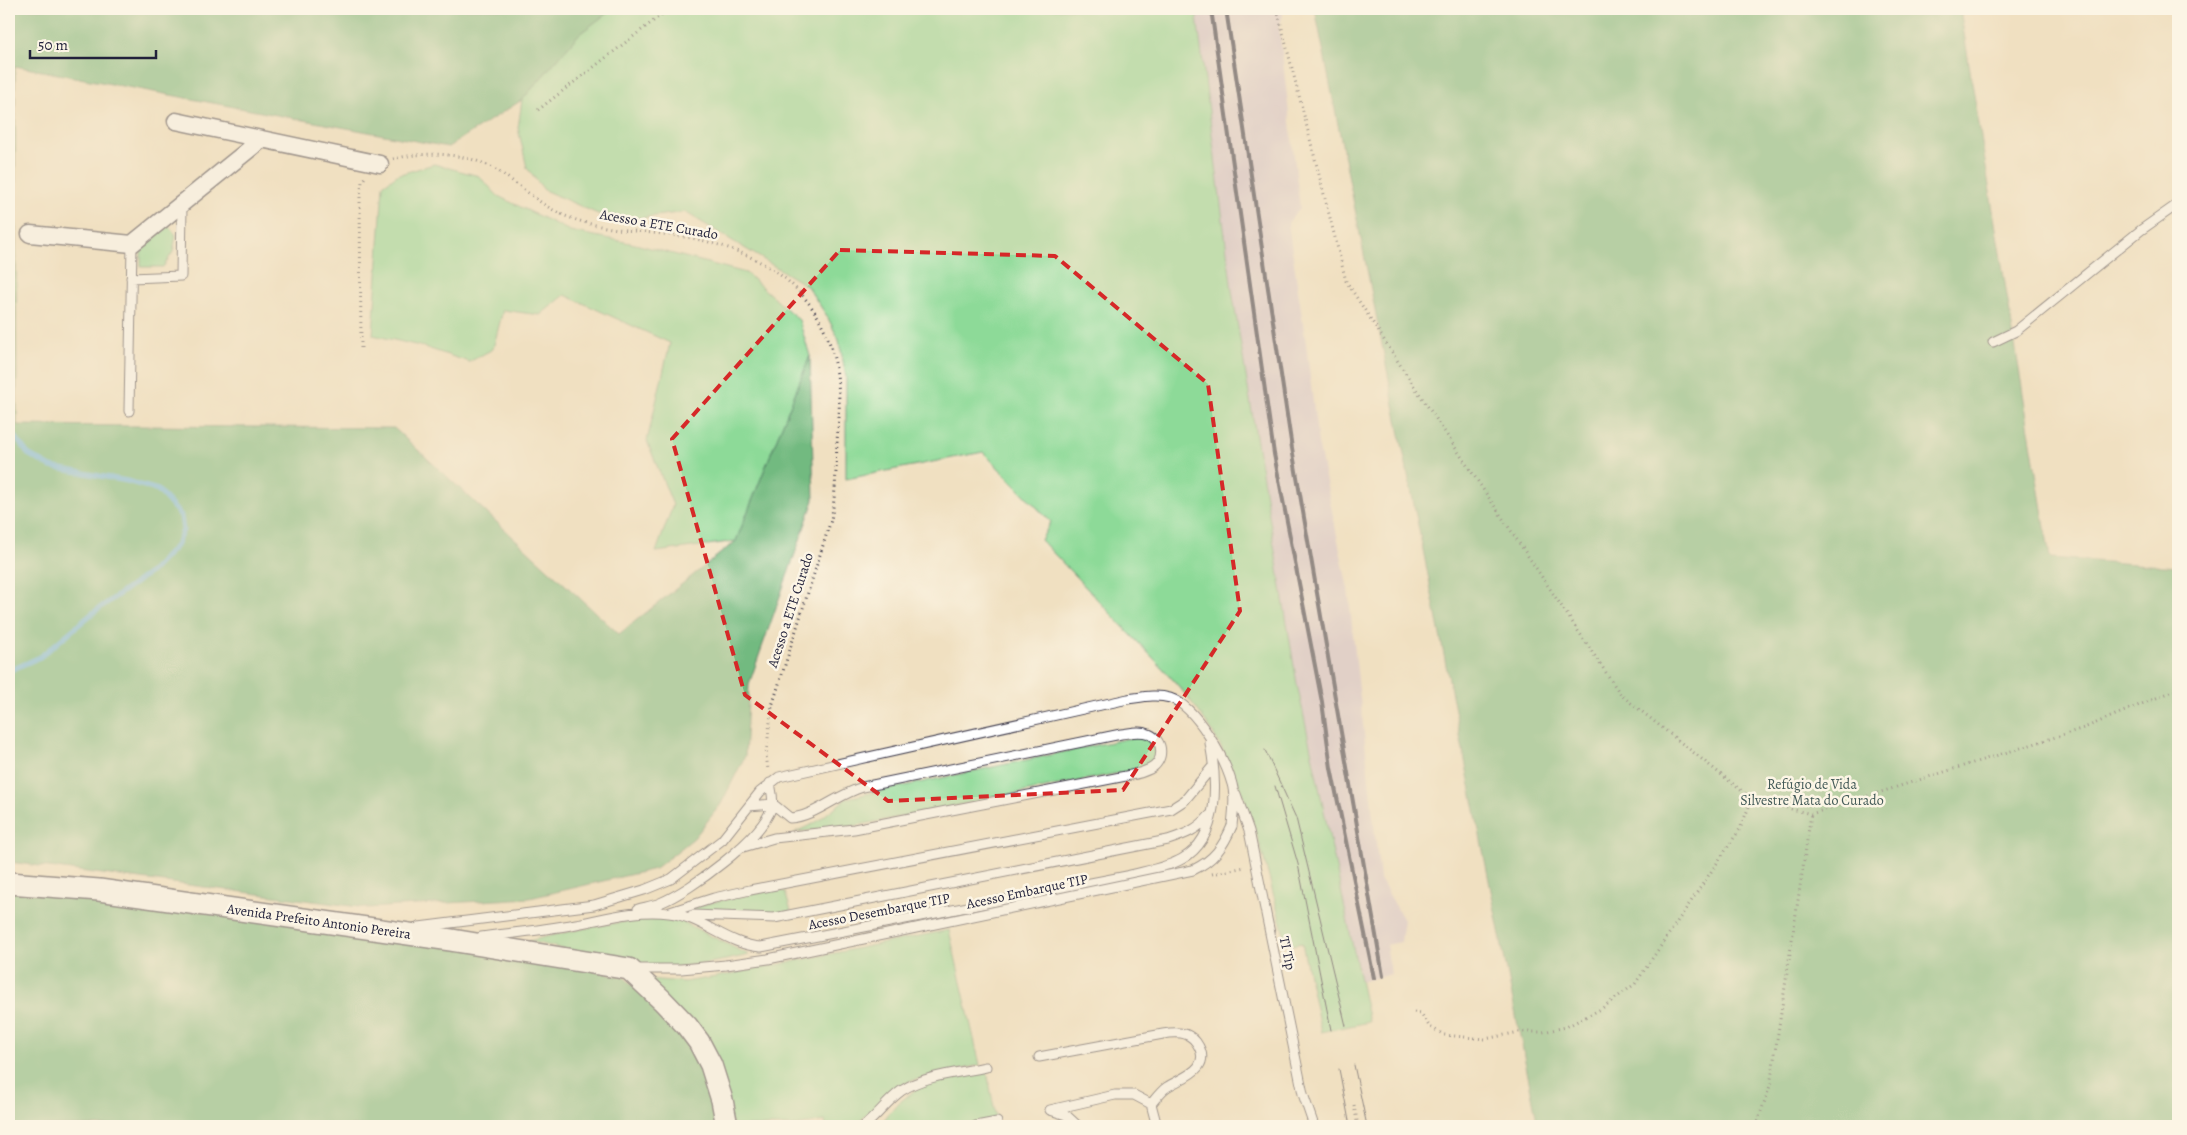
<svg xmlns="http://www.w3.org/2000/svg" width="2187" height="1135" font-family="Alegreya,serif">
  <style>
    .industrial { fill: #cfbdcf }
    .green { fill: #8dda98; stroke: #587e6a }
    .forest { fill: #72ba80; stroke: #4a6e5e }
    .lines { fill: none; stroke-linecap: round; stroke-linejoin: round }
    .stream { stroke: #6fbae8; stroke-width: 5 }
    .service-casing { stroke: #413e4f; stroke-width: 11 }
    .minor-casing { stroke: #413e4f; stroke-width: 19 }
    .tertiary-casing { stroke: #413e4f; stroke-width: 24 }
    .path { stroke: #413e4f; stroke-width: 3; stroke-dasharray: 1 4; stroke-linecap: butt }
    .service { stroke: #fff; stroke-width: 9 }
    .minor { stroke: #fff; stroke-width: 16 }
    .tertiary { stroke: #fff; stroke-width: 21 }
    .tram { stroke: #22223b; stroke-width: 1 }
    .rail { stroke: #22223b; stroke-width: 4 }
    .service-bridge-casing { stroke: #413e4f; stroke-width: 11; stroke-linecap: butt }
    .service-bridge { stroke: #fff; stroke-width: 9 }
    .marked { fill: none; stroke: #d62828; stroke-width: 4; stroke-dasharray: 10 6; stroke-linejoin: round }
    .labels { text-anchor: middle; stroke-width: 5; stroke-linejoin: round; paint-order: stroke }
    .street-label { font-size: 14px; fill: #22223b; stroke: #fcf5e5 }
    .park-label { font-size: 14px; fill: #425957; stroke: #fcf5e5 }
  </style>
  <rect width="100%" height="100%" fill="#fcf5e5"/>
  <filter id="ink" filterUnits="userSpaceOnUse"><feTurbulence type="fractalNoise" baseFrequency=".02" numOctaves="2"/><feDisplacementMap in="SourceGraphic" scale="10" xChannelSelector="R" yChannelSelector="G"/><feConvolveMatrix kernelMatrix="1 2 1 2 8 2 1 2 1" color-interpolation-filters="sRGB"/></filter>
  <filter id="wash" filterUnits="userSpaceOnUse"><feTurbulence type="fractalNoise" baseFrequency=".0096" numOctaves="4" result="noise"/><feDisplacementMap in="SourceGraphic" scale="20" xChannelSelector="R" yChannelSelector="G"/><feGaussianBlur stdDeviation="1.12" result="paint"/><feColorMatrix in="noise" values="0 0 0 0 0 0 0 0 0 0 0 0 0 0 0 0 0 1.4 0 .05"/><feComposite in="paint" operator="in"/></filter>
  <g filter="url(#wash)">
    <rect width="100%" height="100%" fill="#f0e0c1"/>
    <path class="industrial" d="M1196,9H1282L1283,15L1279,27L1300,208L1288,223L1306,344L1318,443L1348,589L1380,879L1404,920L1401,942L1386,945L1391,974L1360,982L1297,684L1232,291Z"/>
    <path class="green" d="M613,9H1196L1232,291L1297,684L1369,1022L1321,1032L1302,943L1287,946C1268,876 1253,802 1216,738C1194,700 1163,668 1132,636C1102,604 1071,572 1041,540L1051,522L983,452L846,479V377L839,340L827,316L807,286L685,212L640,218L598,214L544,190L527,168L518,128L522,100L579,34Z
      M434,164L479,176L498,196L570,231L635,244L746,273L799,320L810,356L736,541L656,552L673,505L647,441L670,343L565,295L540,315L503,310L493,349L469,362L424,347L373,335L383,185L397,175Z
      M168,225L176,235L173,252L163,267H141V249Z
      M1139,736C1157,743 1164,750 1149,767L854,826L795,832L815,823L847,798Z
      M777,889L785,892L791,911L771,914L686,911L709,903Z
      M662,918L681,921L749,955C710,964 666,971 627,964C594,958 562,948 529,941C573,930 616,921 662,918Z
      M949,930L980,1065L910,1081L886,1096L855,1126H826L825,1121L796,1126H734L647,979L684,982L716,977Z
      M987,1071L996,1119L959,1126H879L895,1106L920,1086Z"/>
    <path class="forest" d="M9,9H613L579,34L522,100L448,147L15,66L17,425L394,428L619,634L736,541L810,356L814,500L749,684L745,756L721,804L694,838L655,869L530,898L367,908L9,862Z
      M1315,9H1960L2050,558L2178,567V1126H1538Z
      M9,892L72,896L457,942L624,977L687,1037L709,1079L718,1126H9Z"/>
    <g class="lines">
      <path class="stream" d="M9,428L28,454L51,467L127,481L158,490L181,516L183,530L176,546L152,571L94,612L40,657L9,671"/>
    </g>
  </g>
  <g filter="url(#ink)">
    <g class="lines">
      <defs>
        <path id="service" d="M131,278L181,276L182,204
          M1993,342L2016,331L2141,230L2178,204
          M129,411L132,244
          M1236,794L1249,831L1303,1094L1313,1123L1310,1126
          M740,848L774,838L854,829L1131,775C1137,774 1144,772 1150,769C1164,762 1165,741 1149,734C1140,730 1130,733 1121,734L863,787C838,794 814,817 790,818L773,804L749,806
          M638,909C645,907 653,906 660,903C690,891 764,837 772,806C774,798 771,790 770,783
          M670,912L714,898L750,890L1171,809L1185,800L1213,766
          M692,915L774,918L1168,840C1186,834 1197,830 1210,815
          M419,927L594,905L644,890L671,879L722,840L760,792L779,777L1128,699C1143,697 1156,694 1170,698C1196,706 1225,759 1232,784C1236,797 1233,813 1232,826
          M481,937C513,933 544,930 576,924C607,918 637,909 669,913C703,917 727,945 761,947L1127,876C1145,871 1166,868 1182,859C1221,837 1217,780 1210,743
          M634,969H681L726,965
          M1039,1057L1163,1034C1175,1032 1188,1031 1196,1042C1215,1069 1182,1077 1167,1087C1161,1091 1156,1098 1151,1104
          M1050,1110L1115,1095H1134L1151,1104L1155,1119
          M1050,1110L1066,1115L1078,1126
          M864,1126C877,1116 887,1101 901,1091C925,1075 958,1073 986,1067
          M976,1126L997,1122"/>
        <path id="minor" d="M176,121L380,164
          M30,234L132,244L262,139"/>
        <path id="tertiary" d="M9,883L99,890L451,940L629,969L662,1000L687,1026L699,1042L711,1065L722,1100L727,1126"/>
      </defs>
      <use href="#service" class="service-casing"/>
      <use href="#minor" class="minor-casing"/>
      <use href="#tertiary" class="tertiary-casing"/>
      <path class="path" d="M1277,9L1346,281L1410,380L1621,695L1752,799L1811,814L2084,728L2178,689
        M538,110L669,9
        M393,159C424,151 468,152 496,170C521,185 540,206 568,217C613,234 660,230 705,241C788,262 837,312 839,400C840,413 838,427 837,441C836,468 836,493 831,520L772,706L766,754L768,770
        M361,348L360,197L362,182L365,177
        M1212,874L1245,867
        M1414,1012L1421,1013L1429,1026L1444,1035L1485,1039L1519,1032H1543L1566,1027L1601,1009L1635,984L1740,829L1752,799
        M1354,1105L1358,1126
        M1756,1126L1770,1086L1811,814"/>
      <use href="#service" class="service"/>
      <use href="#minor" class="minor"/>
      <use href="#tertiary" class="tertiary"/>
      <path class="tram" d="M1265,750L1296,818L1346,1026
        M1275,786L1298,864L1331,1030
        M1354,1065L1367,1126
        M1339,1069L1350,1126"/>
      <path class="rail" d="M1211,9L1274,454L1322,702L1331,768L1374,978
        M1226,9L1292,448L1383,976"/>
      <defs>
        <path id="service-bridge" d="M726,965L768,959L1193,870C1214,860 1223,847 1232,826"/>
      </defs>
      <use href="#service-bridge" class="service-bridge-casing"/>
      <use href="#service-bridge" class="service-bridge"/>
    </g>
  </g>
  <path d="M0 0H2187V1135H0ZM840,250L1055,256L1208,384L1240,611L1123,790L888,801L745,695L672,439Z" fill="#f0e0c1" fill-opacity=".55" fill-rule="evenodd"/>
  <path class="marked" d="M840,250L1055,256L1208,384L1240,611L1123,790L888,801L745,695L672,439Z"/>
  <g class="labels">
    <g class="street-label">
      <text transform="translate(659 224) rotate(10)" y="5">Acesso a ETE Curado</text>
      <text transform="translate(790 610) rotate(-72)" y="5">Acesso a ETE Curado</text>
      <text transform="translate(1027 891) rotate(-12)" y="5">Acesso Embarque TIP</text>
      <text transform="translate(879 911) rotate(-11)" y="5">Acesso Desembarque TIP</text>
      <text transform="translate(319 921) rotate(8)" y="5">Avenida Prefeito Antonio Pereira</text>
      <text transform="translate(1288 953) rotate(78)" y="5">TI Tip</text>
    </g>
    <g class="park-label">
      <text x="1812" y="789">Refúgio de Vida<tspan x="1812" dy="16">Silvestre Mata do Curado</tspan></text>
    </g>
  </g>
  <rect width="2187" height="1135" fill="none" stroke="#fcf5e5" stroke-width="30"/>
  <path d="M30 50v8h126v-8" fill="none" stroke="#22223b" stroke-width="2.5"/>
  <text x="38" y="50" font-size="15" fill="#22223b" stroke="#fcf5e5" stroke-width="4" paint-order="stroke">50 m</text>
</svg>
